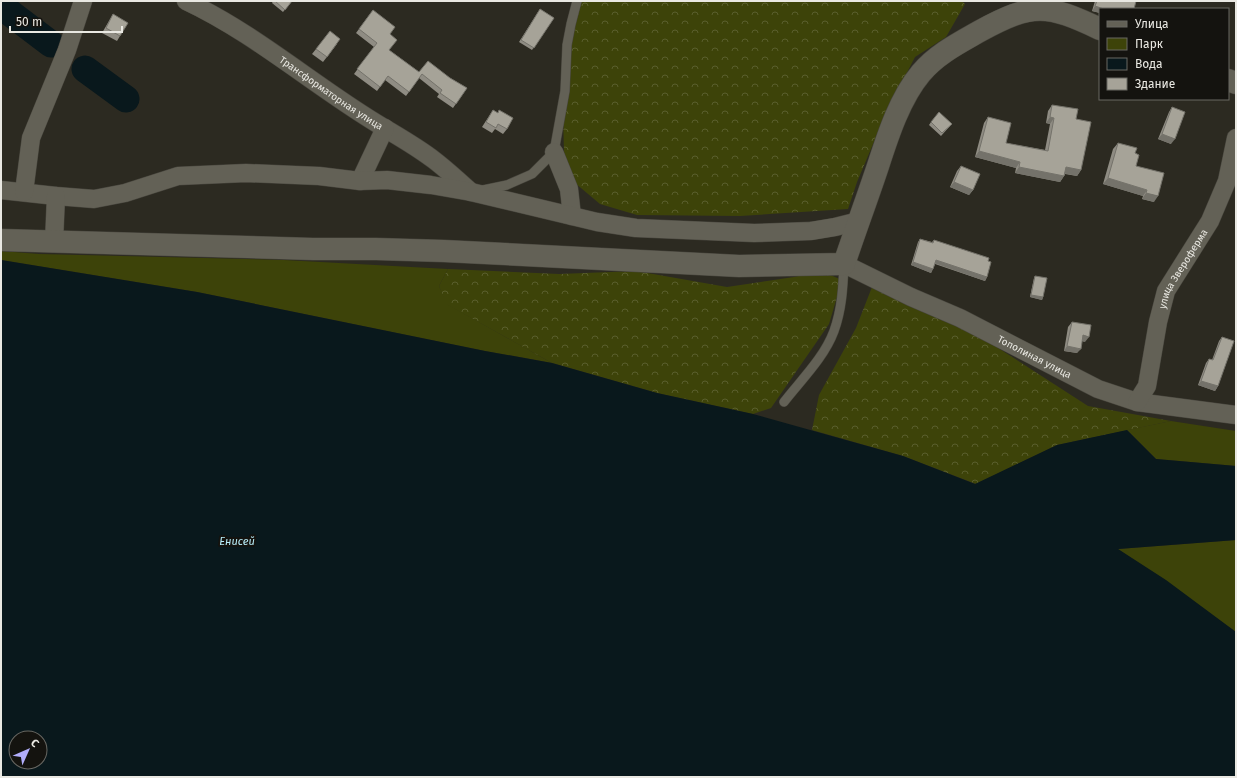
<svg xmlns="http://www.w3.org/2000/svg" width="1237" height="778" font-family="'Fira Sans',sans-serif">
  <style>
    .green { fill: #3d4309 }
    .forest { fill: url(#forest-crowns) }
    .water { fill: #09181c; fill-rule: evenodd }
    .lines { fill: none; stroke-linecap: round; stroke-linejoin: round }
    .river { stroke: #09181c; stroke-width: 27 }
    .service-casing { stroke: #48463e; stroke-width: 10 }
    .minor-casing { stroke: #48463e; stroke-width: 19 }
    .tertiary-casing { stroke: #48463e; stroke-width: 23 }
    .service { stroke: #636156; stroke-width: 9 }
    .minor { stroke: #636156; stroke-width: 18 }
    .tertiary { stroke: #636156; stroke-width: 22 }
    .wall { fill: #8f8c83 }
    .shaded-wall { fill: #74726a }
    .building { fill: #a6a398; stroke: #74726a }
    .labels { text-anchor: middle; stroke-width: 4; stroke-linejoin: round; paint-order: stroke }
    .street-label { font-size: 10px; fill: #e9e8e2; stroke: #14130f }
    .water-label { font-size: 11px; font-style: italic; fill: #b6ecf8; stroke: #14130f }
  </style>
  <defs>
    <pattern id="forest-crowns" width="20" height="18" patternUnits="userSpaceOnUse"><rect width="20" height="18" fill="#3d4309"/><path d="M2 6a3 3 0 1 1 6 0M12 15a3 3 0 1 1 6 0" fill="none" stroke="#595e2d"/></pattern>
  </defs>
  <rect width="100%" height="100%" fill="#2c2a21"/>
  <path class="green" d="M1,251L39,254L284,260L448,269L439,286L447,304L552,363L485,351L197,292L1,260Z
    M1171,421L1236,431V466L1156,459L1127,430Z
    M1236,540V632L1118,549Z"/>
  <path class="forest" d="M580,1H962L965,4L946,37L915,57L887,111L857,182L848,209L740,216L637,215L600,204L575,183L564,152L563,114L572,37Z
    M448,269L559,274L636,271L727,287L794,277L821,271L842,280L829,324L771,408L753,414L657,393L552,363L446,304L439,286Z
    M872,287L981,337L1088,406L1171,421L1057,445L976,484L903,456L812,430L819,395L856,328Z"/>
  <path class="water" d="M1,260L197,292L485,351L552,363L657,393L753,414L903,456L975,484L1057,445L1127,430L1156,459L1236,466V540L1118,549L1166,580L1236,632V777H1ZM16,738H40V762H16Z"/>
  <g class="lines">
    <path class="river" d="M1,6L51,44
      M85,69L126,99"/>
    <defs>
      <path id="service" d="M483,190L507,185L532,174L554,152L565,91L567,45L571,24L577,1
        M784,402C801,380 824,358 834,331C842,309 843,287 844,264"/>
      <g id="minor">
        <path id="s1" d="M186,1C250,31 305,78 365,116C388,131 412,143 434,160C447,170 459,181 471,192"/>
        <path d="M554,152L569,189L572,216"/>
        <path d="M360,181L385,128"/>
        <path d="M1,190L56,196L94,199L125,193L178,176L246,173L319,176L360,181L387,180L431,185L471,192L597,222L636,228L754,233L811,231L835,227L859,221"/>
        <path d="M24,192L31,138L67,50L83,1"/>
        <path d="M54,242L56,196"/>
        <path id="s2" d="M844,264L911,297L960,318L1098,389L1137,402L1236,415"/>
        <path id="s3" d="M1137,402L1147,386L1158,322L1166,291L1210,221L1227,181L1236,138"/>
      </g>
      <path id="tertiary" d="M1228,80L1236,83
        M1,240L313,249H376L444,251L739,266L844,264C855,231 867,199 878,166C888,135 900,98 921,73C937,54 959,43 980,31C1033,2 1047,4 1100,29"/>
    </defs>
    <use href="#service" class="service-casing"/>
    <use href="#minor" class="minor-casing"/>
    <use href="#tertiary" class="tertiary-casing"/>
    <use href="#service" class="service"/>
    <use href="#minor" class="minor"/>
    <use href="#tertiary" class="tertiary"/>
  </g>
  <path class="wall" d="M273,1H292L283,12L272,3Z
    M1095,1H1136L1100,9V13L1092,11Z
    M540,9L554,18L532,50L519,42Z
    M373,10L390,34L389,50L419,72L450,78L467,88L453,108L437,97L439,94L419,78L406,96L385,80L377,91L354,74L374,47L356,33Z
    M113,14L120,36L117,41L102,33Z
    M337,44L323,62L312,54L316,49Z
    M1052,105L1076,119L1081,170L1077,176L1065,174L1064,176L1060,182L1015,173L1016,168L975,157L984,123L988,117L1006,143L1045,150L1050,124L1046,123L1048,111Z
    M1172,107L1171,144L1158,139L1169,112Z
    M493,110L507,129L503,134L495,129L492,133L482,127Z
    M931,122L950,126L941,136L929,125Z
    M1118,143L1135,153L1136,166L1154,202L1142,199L1143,196L1103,184L1113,149Z
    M961,166L973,190L969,195L950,187L957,171Z
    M920,239L932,242L934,240L987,277L985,281L935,264L931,273L911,265L918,242Z
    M1035,276L1043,297L1042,300L1030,297L1034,278Z
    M1072,322L1085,342L1082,341L1077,353L1064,351L1068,327Z
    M1222,337L1218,386L1215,391L1198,385L1206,363L1209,359L1212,360L1219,341Z"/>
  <path class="shaded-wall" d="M1095,6L1104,9H1100V13L1092,11Z
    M1050,117L1054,118L1050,124L1046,123Z
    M1162,134L1175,139L1171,144L1158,139Z
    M979,151L1020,162L1016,168L975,157Z
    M1019,167L1064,176L1060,182L1015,173Z
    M1066,167L1081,170L1077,176L1062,173Z
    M1108,178L1147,190L1143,196L1103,184Z
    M954,182L973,190L969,195L950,187Z
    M1146,193L1158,196L1154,202L1142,199Z
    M936,260L987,277L985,281L934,263Z
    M913,262L933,269L931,273L911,265Z
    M1031,295L1043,297L1042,300L1030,297Z
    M1083,335L1089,337L1085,342L1080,340Z
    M1067,346L1081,349L1077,353L1064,351Z
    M1201,381L1218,386L1215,391L1198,385Z"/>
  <path class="building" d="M275,1H292L285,10Z
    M1097,1H1136L1134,9H1104L1095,6Z
    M540,9L554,18L534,48L521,40Z
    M373,10L395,27L390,34L397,40L389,50L419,72L428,61L450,78L467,88L456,104L440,93L442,90L422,74L409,92L388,76L380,87L357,69L377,43L359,29Z
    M113,14L128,23L120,36L106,28Z
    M330,31L340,39L327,57L316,49Z
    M1052,105L1078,109L1076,119L1091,122L1081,170L1066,167L1064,176L1019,167L1020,162L979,151L988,117L1011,123L1006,143L1048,151L1054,118L1050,117Z
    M1172,107L1185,112L1175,139L1162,134Z
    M493,110L498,113L499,110L513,118L507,129L498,124L496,128L486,122Z
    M939,112L952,124L942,133L931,122Z
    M1118,143L1137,148L1135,153L1139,155L1136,166L1164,173L1158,196L1146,193L1147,190L1108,178Z
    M961,166L980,174L973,190L954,182Z
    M920,239L933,243L934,240L989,258L988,261L991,262L987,277L936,260L933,269L913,262Z
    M1035,276L1047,278L1043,297L1031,295Z
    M1072,322L1091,325L1089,337L1083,335L1081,349L1067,346Z
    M1222,337L1234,341L1218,386L1201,381L1209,359L1213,360Z"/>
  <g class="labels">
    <g class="street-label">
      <text dy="4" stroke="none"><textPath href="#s1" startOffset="172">Трансформаторная улица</textPath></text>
      <text dy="4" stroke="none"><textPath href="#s3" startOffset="143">улица Звероферма</textPath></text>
      <text dy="4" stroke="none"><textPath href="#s2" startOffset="212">Тополиная улица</textPath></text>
    </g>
    <g class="water-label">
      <text x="237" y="545">Енисей</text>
    </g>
  </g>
  <rect width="1237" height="778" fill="none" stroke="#e9e8e2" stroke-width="4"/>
  <rect x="1099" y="8" width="130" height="92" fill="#14130f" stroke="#696863"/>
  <rect x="1107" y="21" width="20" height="6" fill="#636156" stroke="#696863"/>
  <text x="1135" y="28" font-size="12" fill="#e9e8e2">Улица</text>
  <rect x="1107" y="38" width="20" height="12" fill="#3d4309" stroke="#696863"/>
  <text x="1135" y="48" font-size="12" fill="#e9e8e2">Парк</text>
  <rect x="1107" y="58" width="20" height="12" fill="#09181c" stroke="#696863"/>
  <text x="1135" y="68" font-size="12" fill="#e9e8e2">Вода</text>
  <rect x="1107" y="78" width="20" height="12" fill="#a6a398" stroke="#696863"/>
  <text x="1135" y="88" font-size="12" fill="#e9e8e2">Здание</text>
  <g transform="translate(28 750) rotate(45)"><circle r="19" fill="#14130f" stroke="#696863"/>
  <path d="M0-3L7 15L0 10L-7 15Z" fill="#b1adfa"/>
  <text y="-6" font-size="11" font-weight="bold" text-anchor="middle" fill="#e9e8e2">С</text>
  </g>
  <path d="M10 26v6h112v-6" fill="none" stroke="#e9e8e2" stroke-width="2"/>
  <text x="16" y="26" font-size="12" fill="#e9e8e2" stroke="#14130f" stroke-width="3" paint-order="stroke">50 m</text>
</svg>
